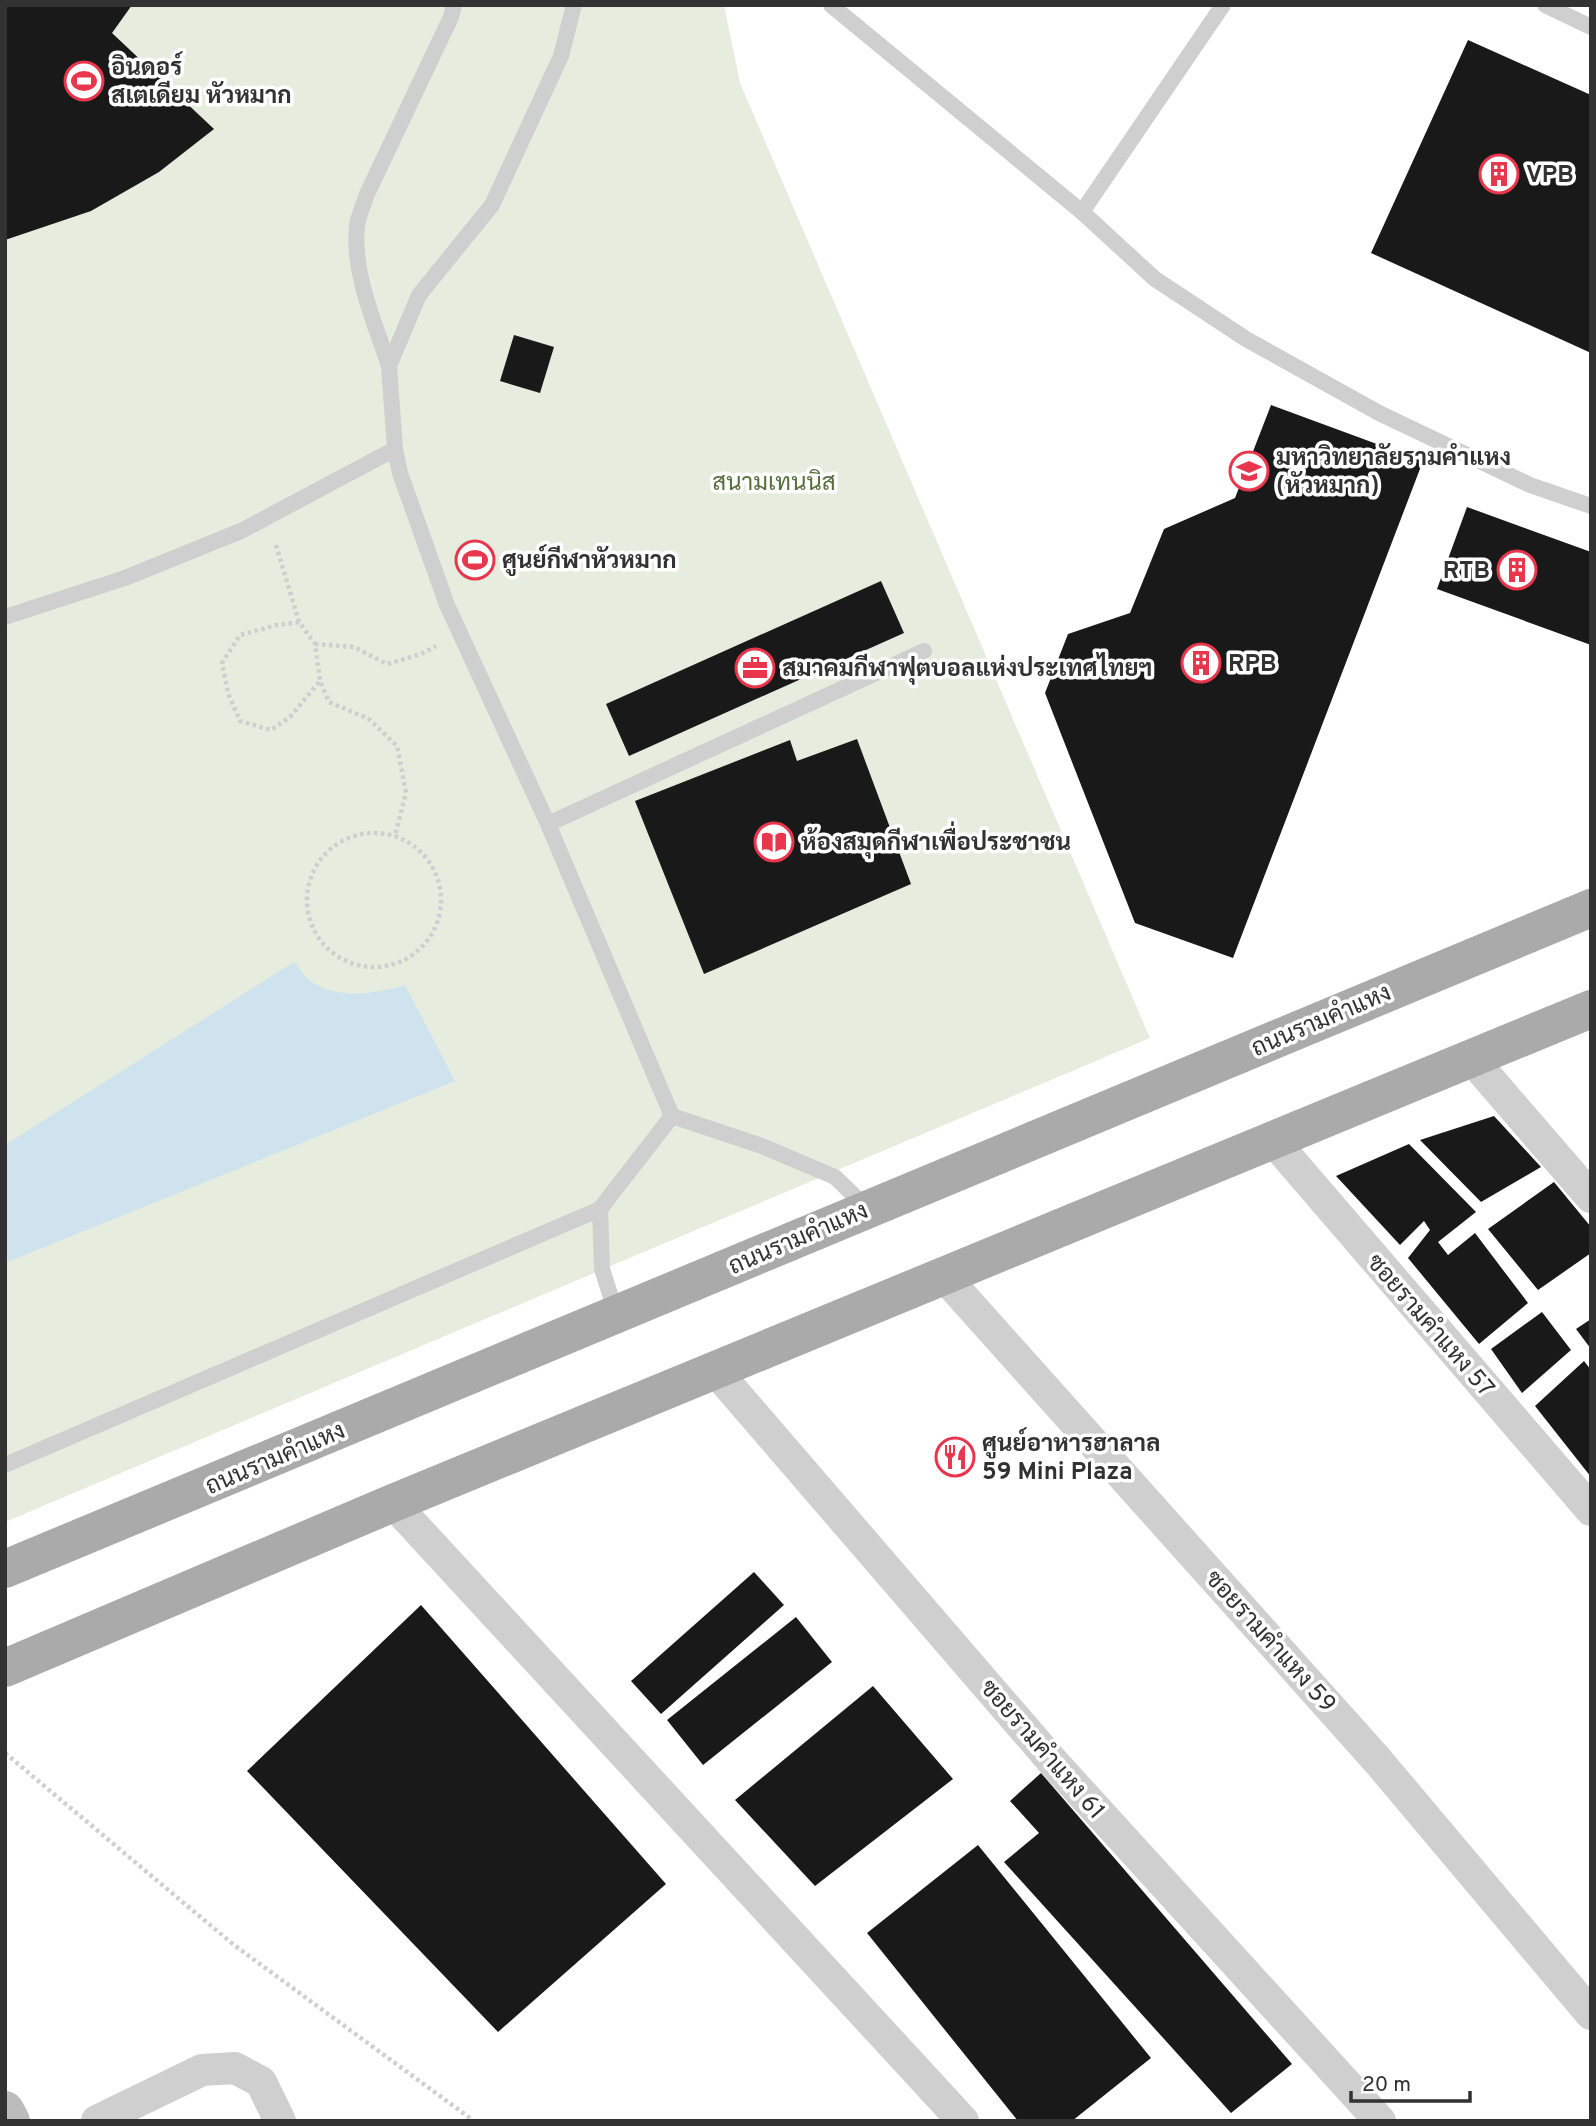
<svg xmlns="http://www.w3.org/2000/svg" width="1596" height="2126" font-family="Overpass,Sarabun,sans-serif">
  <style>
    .green { fill: #e6ecde }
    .water { fill: #cee3ee }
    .building { fill: #191919 }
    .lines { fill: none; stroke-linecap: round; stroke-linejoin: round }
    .path { stroke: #cfcfcf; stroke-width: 4.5; stroke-dasharray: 3.5 3.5; stroke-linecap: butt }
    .lane { stroke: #cfcfcf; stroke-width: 16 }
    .street { stroke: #cfcfcf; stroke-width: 32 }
    .secondary { stroke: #bcbcbc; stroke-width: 38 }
    .primary { stroke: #aaa; stroke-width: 38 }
    .labels { text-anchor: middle; stroke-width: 7; stroke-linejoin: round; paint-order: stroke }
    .poi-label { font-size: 24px; font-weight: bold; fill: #323232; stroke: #fff; text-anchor: start }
    .park-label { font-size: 24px; fill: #58703e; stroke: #fff }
    .street-label { font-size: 24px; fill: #323232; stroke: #fff }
  </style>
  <rect width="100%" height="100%" fill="#fff"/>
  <path class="green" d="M5,5H724L740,83L1150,1038L5,1522Z"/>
  <path class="water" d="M294,962C299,967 303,974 308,979C334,1001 376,994 405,985L455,1081L5,1263V1145Z"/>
  <path class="building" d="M5,5H132L112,33L214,129L159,172L91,211L5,240Z
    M1468,40L1591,95V353L1371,253Z
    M514,335L554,347L540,393L500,381Z
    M1271,405L1423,461L1233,958L1135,923L1045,693L1068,634L1130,613L1164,529L1235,498Z
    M1467,507L1591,552V645L1437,589Z
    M881,581L904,633L629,756L606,704Z
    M857,739L911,884L704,974L635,801L790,740L797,761Z
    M1494,1116L1541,1167L1481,1202L1420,1140Z
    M1409,1144L1476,1212L1438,1242L1448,1255L1475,1233L1528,1303L1479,1344L1408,1258L1430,1230L1424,1221L1400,1245L1336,1176Z
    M1554,1182L1591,1227V1253L1538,1290L1488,1229Z
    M1542,1312L1571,1350L1522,1393L1491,1349Z
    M1591,1319V1349L1576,1329Z
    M1584,1361L1591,1370V1477L1535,1406Z
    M754,1572L784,1605L661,1714L631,1681Z
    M421,1605L666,1884L498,2032L247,1771Z
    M796,1617L832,1662L703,1765L667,1720Z
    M873,1686L953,1779L815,1886L735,1800Z
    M1041,1773L1292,2064L1231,2113L1004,1862L1039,1833L1010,1801Z
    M978,1845L1151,2058L1072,2121H1018L867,1933Z"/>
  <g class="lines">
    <path class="path" d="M276,545L299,622L315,644L320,681L329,702L369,719L397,746L406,793L395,835
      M299,622L277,625L240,635L222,663L228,693L240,721L271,730L290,717L320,681
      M315,644L354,647L387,664L421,654L436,646
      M307 900a67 67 0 1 1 134 0a67 67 0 1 1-134 0Z
      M5,1753L234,1945L474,2121"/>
    <path class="lane" d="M574,5L561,56L492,205L419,295L389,366L395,449L400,473L447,605L548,824L672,1116L600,1209L602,1269L616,1313
      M831,5L1082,212L1155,279L1246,339L1379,413L1530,485L1591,506
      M1545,5L1591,27
      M1082,212L1223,5
      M389,366C375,323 352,273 357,226C358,216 364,204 367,194L451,17L454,5
      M5,617L125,578L241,531L395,449
      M548,824L924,651
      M672,1116L762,1146L835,1177L867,1208
      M5,1465L600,1209"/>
    <path class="street" d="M1471,1058L1591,1197
      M1272,1139L1591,1510
      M944,1276L1378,1761L1591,2014
      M715,1370L1053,1762L1380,2121
      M393,1503L963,2121
      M97,2121L202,2070L235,2068L261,2082L280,2121"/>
    <path class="secondary" d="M5,2110L11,2121"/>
    <path class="primary" d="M5,1569L1591,908
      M5,1668L393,1503L1591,1009"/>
  </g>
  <defs>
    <symbol id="stadium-ring" viewBox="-11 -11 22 22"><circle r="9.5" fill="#fff" stroke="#e8364c" stroke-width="1.5"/><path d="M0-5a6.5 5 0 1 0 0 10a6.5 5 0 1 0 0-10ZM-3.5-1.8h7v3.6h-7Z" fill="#e8364c"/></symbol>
    <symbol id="building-ring" viewBox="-11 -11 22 22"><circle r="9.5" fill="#fff" stroke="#e8364c" stroke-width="1.5"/><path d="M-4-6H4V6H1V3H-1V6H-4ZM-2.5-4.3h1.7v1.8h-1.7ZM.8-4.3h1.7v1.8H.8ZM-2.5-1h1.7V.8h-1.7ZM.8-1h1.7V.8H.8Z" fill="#e8364c"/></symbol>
    <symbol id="university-ring" viewBox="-11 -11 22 22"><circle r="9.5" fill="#fff" stroke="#e8364c" stroke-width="1.5"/><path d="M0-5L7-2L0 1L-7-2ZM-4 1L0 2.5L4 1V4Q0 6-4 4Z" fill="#e8364c"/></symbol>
    <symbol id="office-ring" viewBox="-11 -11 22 22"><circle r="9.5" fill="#fff" stroke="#e8364c" stroke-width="1.5"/><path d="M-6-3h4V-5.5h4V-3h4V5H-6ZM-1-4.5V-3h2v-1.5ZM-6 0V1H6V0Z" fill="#e8364c"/></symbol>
    <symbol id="library-ring" viewBox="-11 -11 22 22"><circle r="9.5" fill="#fff" stroke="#e8364c" stroke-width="1.5"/><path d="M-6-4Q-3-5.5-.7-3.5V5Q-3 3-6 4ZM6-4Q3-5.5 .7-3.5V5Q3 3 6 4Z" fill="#e8364c"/></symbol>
    <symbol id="restaurant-ring" viewBox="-11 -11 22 22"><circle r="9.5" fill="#fff" stroke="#e8364c" stroke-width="1.5"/><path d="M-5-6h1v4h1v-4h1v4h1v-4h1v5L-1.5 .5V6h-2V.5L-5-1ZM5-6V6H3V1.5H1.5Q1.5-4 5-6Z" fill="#e8364c"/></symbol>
  </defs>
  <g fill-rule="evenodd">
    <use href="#stadium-ring" x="62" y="59" width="44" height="44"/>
    <use href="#building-ring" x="1477" y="152" width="44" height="44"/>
    <use href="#university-ring" x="1227" y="449" width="44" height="44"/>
    <use href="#stadium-ring" x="453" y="538" width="44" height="44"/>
    <use href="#building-ring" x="1495" y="548" width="44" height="44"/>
    <use href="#building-ring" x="1179" y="641" width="44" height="44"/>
    <use href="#office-ring" x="733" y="646" width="44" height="44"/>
    <use href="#library-ring" x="752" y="820" width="44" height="44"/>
    <use href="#restaurant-ring" x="933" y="1435" width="44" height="44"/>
  </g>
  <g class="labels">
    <g class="poi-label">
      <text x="111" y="75">อินดอร์<tspan x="111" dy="28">สเตเดียม หัวหมาก</tspan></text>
      <text x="1526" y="182">VPB</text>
      <text x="1276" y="465">มหาวิทยาลัยรามคำแหง<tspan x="1276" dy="28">(หัวหมาก)</tspan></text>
      <text x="502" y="568">ศูนย์กีฬาหัวหมาก</text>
      <text x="1490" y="578" text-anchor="end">RTB</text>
      <text x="1228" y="671">RPB</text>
      <text x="782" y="676">สมาคมกีฬาฟุตบอลแห่งประเทศไทยฯ</text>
      <text x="801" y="850">ห้องสมุดกีฬาเพื่อประชาชน</text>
      <text x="982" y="1451">ศูนย์อาหารฮาลาล<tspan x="982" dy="28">59 Mini Plaza</tspan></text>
    </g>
    <g class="park-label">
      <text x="774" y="490">สนามเทนนิส</text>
    </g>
    <g class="street-label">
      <text transform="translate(1321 1020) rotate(-23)" y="8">ถนนรามคำแหง</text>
      <text transform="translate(798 1238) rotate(-23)" y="8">ถนนรามคำแหง</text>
      <text transform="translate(1431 1325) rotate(49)" y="8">ซอยรามคำแหง 57</text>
      <text transform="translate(275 1458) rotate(-23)" y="8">ถนนรามคำแหง</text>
      <text transform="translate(1271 1641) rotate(48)" y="8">ซอยรามคำแหง 59</text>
      <text transform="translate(1043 1749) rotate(49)" y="8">ซอยรามคำแหง 61</text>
    </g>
  </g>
  <rect width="1596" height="2126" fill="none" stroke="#323232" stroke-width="14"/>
  <path d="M1351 2091v10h119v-10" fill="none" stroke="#323232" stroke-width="3.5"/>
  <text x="1362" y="2091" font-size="21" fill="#323232" stroke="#ffffff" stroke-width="5" paint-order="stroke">20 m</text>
</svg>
